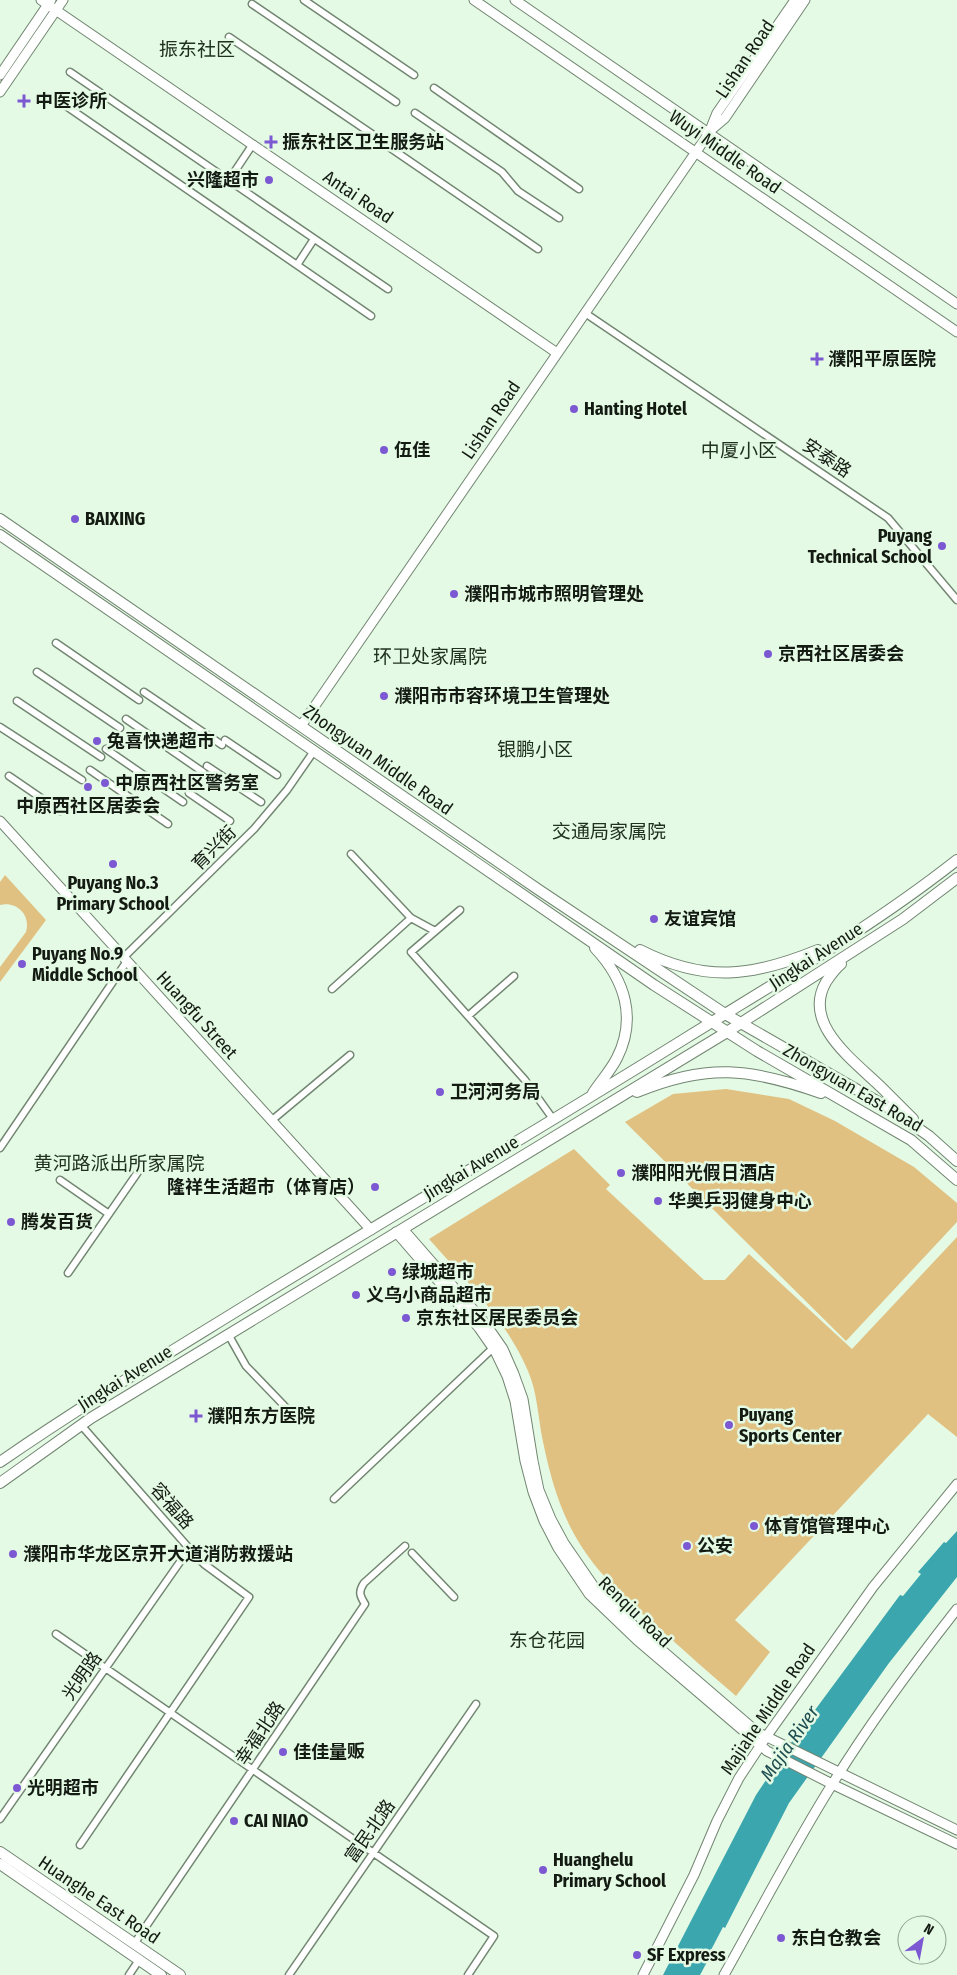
<svg xmlns="http://www.w3.org/2000/svg" width="957" height="1975" font-family="'Fira Sans Condensed','Noto Sans SC',sans-serif">
  <style>
    .green { fill: #e0c182 }
    .water { fill: #3ca6af }
    .lines { fill: none; stroke-linecap: round; stroke-linejoin: round }
    .street-casing { stroke: #728672; stroke-width: 9 }
    .secondary-casing { stroke: #728672; stroke-width: 11 }
    .primary-casing { stroke: #728672; stroke-width: 12 }
    .street { stroke: #fff; stroke-width: 6 }
    .secondary { stroke: #fff; stroke-width: 9 }
    .primary { stroke: #fff; stroke-width: 10 }
    .poi-dot { fill: #7c59d3; stroke: #e4fae4; stroke-width: 2 }
    .labels { text-anchor: middle; stroke-width: 5; stroke-linejoin: round; paint-order: stroke }
    .street-label { font-size: 18px; fill: #141b13; stroke: #e4fae4 }
    .poi-label { font-size: 18px; font-weight: bold; fill: #141b13; stroke: #e4fae4; text-anchor: start }
    .neighbourhood-label { font-size: 19px; fill: #203120; stroke: #e4fae4 }
    .water-label { font-size: 19px; font-style: italic; fill: #1e4c50; stroke: #e4fae4 }
  </style>
  <rect width="100%" height="100%" fill="#e4fae4"/>
  <path class="green" d="M5,875L46,920L0,982V967L26,932C31,915 17,901 0,905V882Z
    M726,1089L789,1099L835,1121L914,1167L957,1203V1222L846,1341L625,1122L673,1094Z
    M574,1149L610,1185L606,1189L704,1280H725L749,1254L852,1349L957,1237V1437L928,1414L735,1620L770,1652L736,1696C711,1675 687,1653 662,1631C629,1602 596,1574 574,1534C557,1503 549,1471 542,1437C538,1415 537,1392 528,1371C506,1319 465,1280 429,1239Z"/>
  <path class="water" d="M957,1531V1577L889,1663L789,1803L725,1928L723,1927L711,1950L713,1951L700,1975H663L756,1795L795,1737L900,1595L903,1596L921,1574L918,1572L944,1542L946,1543Z"/>
  <g class="lines">
    <defs>
      <path id="street" d="M304,0L414,75
        M252,4L396,102
        M229,37L372,134
        M70,72L388,289
        M434,88L579,189
        M53,97L371,316
        M415,113L502,172L518,191L559,218
        M389,147L538,249
        M229,180L253,144
        M297,265L314,239
        M585,313L888,518L957,600
        M56,643L139,700
        M37,672L120,728
        M144,692L222,745
        M17,701L101,757
        M126,719L203,772
        M0,727L82,780
        M225,740L277,775
        M106,749L183,802
        M207,766L261,802
        M90,770L168,824
        M9,776L60,811
        M189,793L230,821
        M351,854L411,918L435,931
        M460,910L411,952L525,1080L553,1119
        M124,957L254,829L287,790L314,751
        M332,989L411,918
        M468,1016L514,976
        M271,1121L350,1055
        M0,1148L127,961
        M60,1180L109,1214
        M68,1273L138,1172
        M228,1334L246,1366L298,1420
        M334,1499L493,1348
        M412,1553L454,1597
        M56,1634L494,1936L468,1975
        M0,1819L189,1549
        M80,1845L249,1597L204,1564L195,1555L81,1425
        M134,1944L365,1604C360,1596 358,1592 364,1583L405,1546
        M129,1975L139,1960
        M289,1975L476,1704"/>
      <path id="secondary" d="M41,0L557,353
        M474,0L957,332
        M515,0L957,304
        M0,75L51,0
        M0,92L63,0
        M712,129L725,118L805,0
        M301,726L709,133L717,113L795,0
        M0,821L371,1230
        M403,1229L485,1323L503,1349L514,1374L523,1399L533,1461L539,1490L551,1519L564,1543L597,1591L643,1634L757,1732L957,1830
        M396,1232L479,1328L495,1351L507,1376L515,1401L525,1461L533,1492L544,1521L558,1548L589,1594L637,1640L767,1751L832,1784L957,1844
        M643,1975L694,1875L717,1821L739,1778L766,1737L873,1587L957,1484
        M724,1975C760,1911 794,1845 833,1783C870,1723 913,1665 957,1609"/>
      <path id="primary" d="M0,519L539,890L725,1014L889,1108L929,1136L957,1161
        M0,535L654,985L757,1051L911,1140L957,1180
        M640,950C705,983 752,977 818,950
        M841,964C835,969 830,976 826,982C801,1025 856,1062 883,1089C893,1099 903,1109 913,1119
        M637,1092C707,1063 750,1068 821,1093
        M593,1093C601,1081 611,1070 617,1058C637,1018 625,980 595,948
        M0,1462C78,1408 159,1359 240,1309C388,1218 538,1130 686,1038C778,981 872,927 957,860
        M0,1483L91,1418L727,1032L903,919L957,878
        M0,1852L180,1975
        M0,1864L161,1975"/>
    </defs>
    <use href="#street" class="street-casing"/>
    <use href="#secondary" class="secondary-casing"/>
    <use href="#primary" class="primary-casing"/>
    <use href="#street" class="street"/>
    <use href="#secondary" class="secondary"/>
    <use href="#primary" class="primary"/>
  </g>
  <g class="poi-dot">
    <path d="M21.5 93.5h5v5h5v5h-5v5h-5v-5h-5v-5h5z"/>
    <path d="M268.5 134.5h5v5h5v5h-5v5h-5v-5h-5v-5h5z"/>
    <circle cx="269" cy="180" r="5"/>
    <path d="M814.5 351.5h5v5h5v5h-5v5h-5v-5h-5v-5h5z"/>
    <circle cx="574" cy="409" r="5"/>
    <circle cx="384" cy="450" r="5"/>
    <circle cx="75" cy="519" r="5"/>
    <circle cx="942" cy="546" r="5"/>
    <circle cx="454" cy="594" r="5"/>
    <circle cx="768" cy="654" r="5"/>
    <circle cx="384" cy="696" r="5"/>
    <circle cx="97" cy="741" r="5"/>
    <circle cx="105" cy="783" r="5"/>
    <circle cx="88" cy="787" r="5"/>
    <circle cx="113" cy="864" r="5"/>
    <circle cx="654" cy="919" r="5"/>
    <circle cx="22" cy="964" r="5"/>
    <circle cx="440" cy="1092" r="5"/>
    <circle cx="621" cy="1173" r="5"/>
    <circle cx="375" cy="1187" r="5"/>
    <circle cx="658" cy="1201" r="5"/>
    <circle cx="11" cy="1222" r="5"/>
    <circle cx="392" cy="1272" r="5"/>
    <circle cx="356" cy="1295" r="5"/>
    <circle cx="406" cy="1318" r="5"/>
    <path d="M193.5 1408.5h5v5h5v5h-5v5h-5v-5h-5v-5h5z"/>
    <circle cx="729" cy="1425" r="5"/>
    <circle cx="754" cy="1526" r="5"/>
    <circle cx="687" cy="1546" r="5"/>
    <circle cx="13" cy="1554" r="5"/>
    <circle cx="283" cy="1752" r="5"/>
    <circle cx="17" cy="1788" r="5"/>
    <circle cx="234" cy="1821" r="5"/>
    <circle cx="543" cy="1870" r="5"/>
    <circle cx="781" cy="1938" r="5"/>
    <circle cx="637" cy="1955" r="5"/>
  </g>
  <g class="labels">
    <g class="street-label">
      <text transform="translate(745 59) rotate(-56)" y="6">Lishan Road</text>
      <text transform="translate(725 152) rotate(35)" y="6">Wuyi Middle Road</text>
      <text transform="translate(358 197) rotate(34)" y="6">Antai Road</text>
      <text transform="translate(491 420) rotate(-56)" y="6">Lishan Road</text>
      <text transform="translate(827 458) rotate(34)" y="6">安泰路</text>
      <text transform="translate(378 760) rotate(35)" y="6">Zhongyuan Middle Road</text>
      <text transform="translate(214 848) rotate(-45)" y="6">育兴街</text>
      <text transform="translate(816 956) rotate(-33)" y="6">Jingkai Avenue</text>
      <text transform="translate(197 1015) rotate(48)" y="6">Huangfu Street</text>
      <text transform="translate(853 1088) rotate(30)" y="6">Zhongyuan East Road</text>
      <text transform="translate(471 1168) rotate(-31)" y="6">Jingkai Avenue</text>
      <text transform="translate(125 1378) rotate(-32)" y="6">Jingkai Avenue</text>
      <text transform="translate(172 1506) rotate(49)" y="6">容福路</text>
      <text transform="translate(635 1612) rotate(44)" y="6">Renqiu Road</text>
      <text transform="translate(82 1676) rotate(-55)" y="6">光明路</text>
      <text transform="translate(768 1709) rotate(-56)" y="6">Majiahe Middle Road</text>
      <text transform="translate(260 1733) rotate(-56)" y="6">幸福北路</text>
      <text transform="translate(370 1831) rotate(-55)" y="6">富民北路</text>
      <text transform="translate(99 1900) rotate(34)" y="6">Huanghe East Road</text>
    </g>
    <g class="poi-label">
      <text x="35" y="107">中医诊所</text>
      <text x="282" y="148">振东社区卫生服务站</text>
      <text x="259" y="186" text-anchor="end">兴隆超市</text>
      <text x="828" y="365">濮阳平原医院</text>
      <text x="584" y="415">Hanting Hotel</text>
      <text x="394" y="456">伍佳</text>
      <text x="85" y="525">BAIXING</text>
      <text x="932" y="542" text-anchor="end">Puyang<tspan x="932" dy="21">Technical School</tspan></text>
      <text x="464" y="600">濮阳市城市照明管理处</text>
      <text x="778" y="660">京西社区居委会</text>
      <text x="394" y="702">濮阳市市容环境卫生管理处</text>
      <text x="107" y="747">兔喜快递超市</text>
      <text x="115" y="789">中原西社区警务室</text>
      <text x="88" y="812" text-anchor="middle">中原西社区居委会</text>
      <text x="113" y="889" text-anchor="middle">Puyang No.3<tspan x="113" dy="21">Primary School</tspan></text>
      <text x="664" y="925">友谊宾馆</text>
      <text x="32" y="960">Puyang No.9<tspan x="32" dy="21">Middle School</tspan></text>
      <text x="450" y="1098">卫河河务局</text>
      <text x="631" y="1179">濮阳阳光假日酒店</text>
      <text x="365" y="1193" text-anchor="end">隆祥生活超市（体育店）</text>
      <text x="668" y="1207">华奥乒羽健身中心</text>
      <text x="21" y="1228">腾发百货</text>
      <text x="402" y="1278">绿城超市</text>
      <text x="366" y="1301">义乌小商品超市</text>
      <text x="416" y="1324">京东社区居民委员会</text>
      <text x="739" y="1421">Puyang<tspan x="739" dy="21">Sports Center</tspan></text>
      <text x="207" y="1422">濮阳东方医院</text>
      <text x="764" y="1532">体育馆管理中心</text>
      <text x="697" y="1552">公安</text>
      <text x="23" y="1560">濮阳市华龙区京开大道消防救援站</text>
      <text x="293" y="1758">佳佳量贩</text>
      <text x="27" y="1794">光明超市</text>
      <text x="244" y="1827">CAI NIAO</text>
      <text x="553" y="1866">Huanghelu<tspan x="553" dy="21">Primary School</tspan></text>
      <text x="791" y="1944">东白仓教会</text>
      <text x="647" y="1961">SF Express</text>
    </g>
    <g class="neighbourhood-label">
      <text x="197" y="56">振东社区</text>
      <text x="739" y="457">中厦小区</text>
      <text x="430" y="663">环卫处家属院</text>
      <text x="535" y="756">银鹏小区</text>
      <text x="609" y="838">交通局家属院</text>
      <text x="119" y="1170">黄河路派出所家属院</text>
      <text x="547" y="1647">东仓花园</text>
    </g>
    <g class="water-label">
      <text transform="translate(789 1743) rotate(-55)" y="7">Majia River</text>
    </g>
  </g>
  <g transform="translate(922 1940) rotate(32)"><circle r="24" fill="#e4fae4" stroke="#91a190"/>
  <path d="M0-4L9 19L0 12L-9 19Z" fill="#7c59d3"/>
  <text y="-8" font-size="14" font-weight="bold" text-anchor="middle" fill="#141b13">N</text>
  </g>
</svg>
